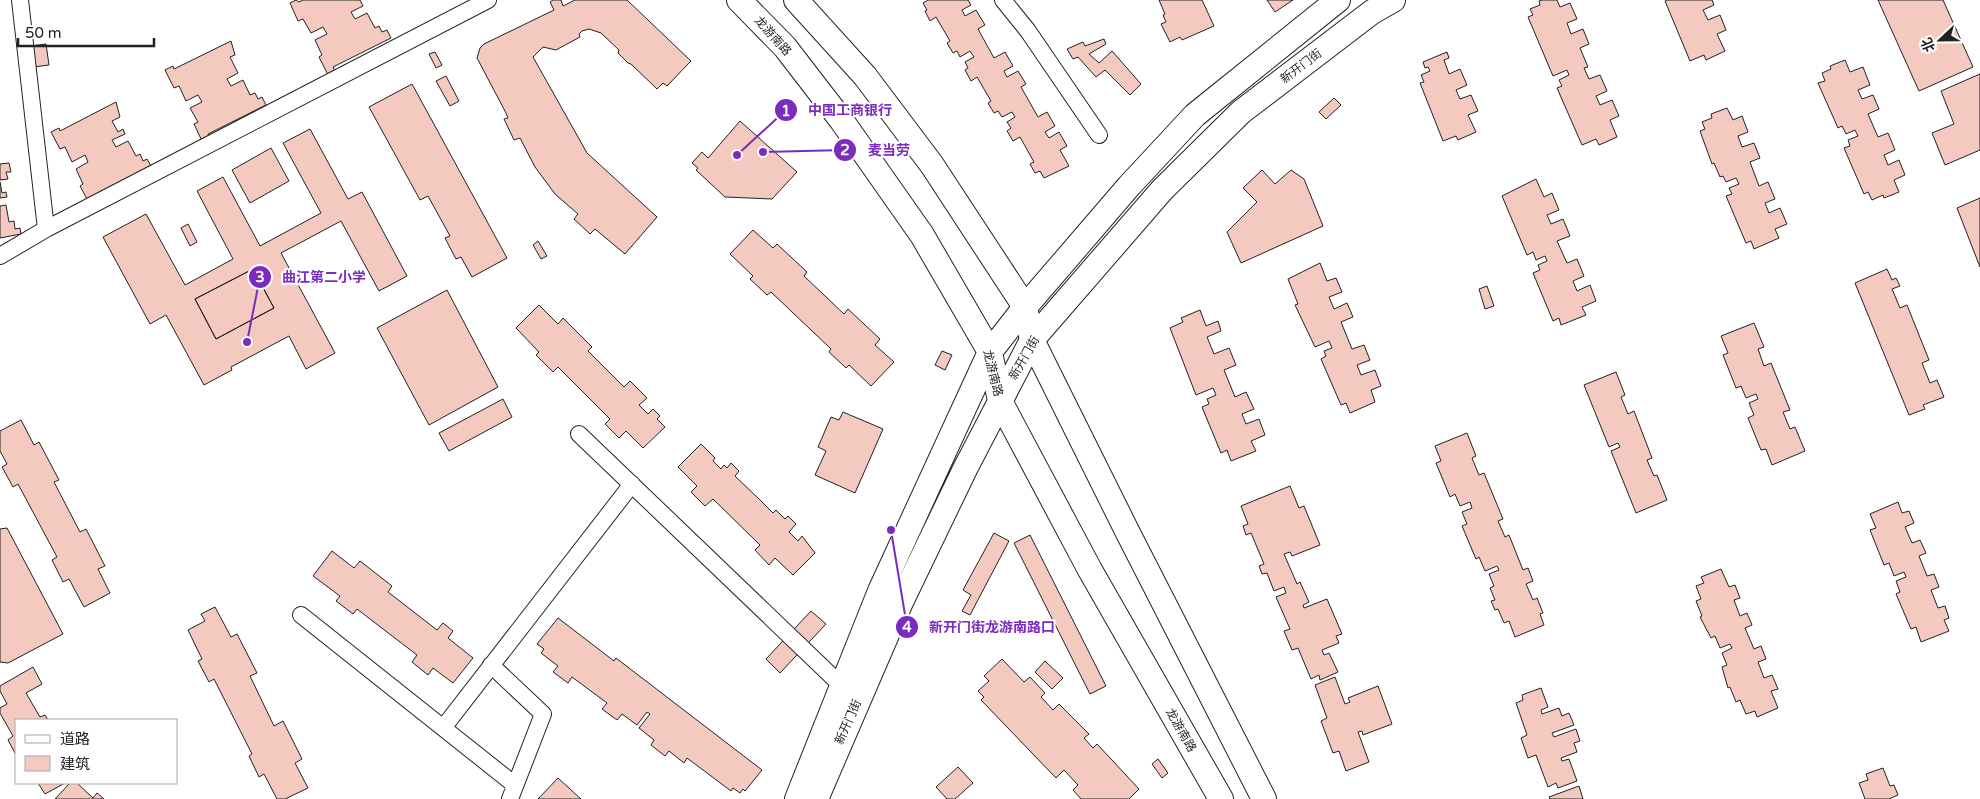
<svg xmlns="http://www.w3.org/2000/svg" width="1980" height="799" font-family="'Varela Round','Noto Sans SC',sans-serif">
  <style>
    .building { fill: #f3c9c0; stroke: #222; fill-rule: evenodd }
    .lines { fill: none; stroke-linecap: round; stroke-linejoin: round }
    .street-casing { stroke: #222; stroke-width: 18 }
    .secondary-casing { stroke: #222; stroke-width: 26 }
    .street { stroke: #fff; stroke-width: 16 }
    .secondary { stroke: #fff; stroke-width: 24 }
    .labels { text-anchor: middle; stroke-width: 4; stroke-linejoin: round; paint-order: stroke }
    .street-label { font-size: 12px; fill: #222; stroke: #fff }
    .leader { fill: none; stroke: #7b2cbf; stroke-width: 2 }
    .callout-dot { fill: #7b2cbf; stroke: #fff; stroke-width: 2 }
    .mark-label { font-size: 15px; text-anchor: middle; font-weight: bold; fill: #fff }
    .callout-label { font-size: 14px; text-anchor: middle; font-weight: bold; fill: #7b2cbf; stroke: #fff; stroke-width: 4; stroke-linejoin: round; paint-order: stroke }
  </style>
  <rect width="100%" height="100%" fill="#fff"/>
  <path class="building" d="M296,0L299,2L303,0H360L363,6L351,12L355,19L367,13L375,28L379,26L382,32L387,30L391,38L333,67L335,71L328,75L319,57L322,55L315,40L327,34L323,27L311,33L303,19L298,21L290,3Z
    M553,0H561L563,6L575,0H627L691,61L667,86L663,83L657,89L631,64L628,63L618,53L619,50L601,33L589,29L582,31L579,34L580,37L556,50L543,47L533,57L587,153L657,217L625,254L595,229L590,234L574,219L578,214L555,194L535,167L520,138L514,140L504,119L508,118L506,113L477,58L480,48L484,44L554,10L550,2Z
    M928,0H968L971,5L962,10L965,16L976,10L985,25L978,29L994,58L1005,52L1013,66L1004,71L1007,77L1018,71L1026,84L1021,87L1038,117L1047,112L1055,126L1045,132L1049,138L1059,132L1067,146L1060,150L1069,166L1044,178L1040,171L1035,173L1030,164L1034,162L1020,137L1013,141L1007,131L1011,128L1007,122L1015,117L1012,112L1002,117L998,111L994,113L988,103L991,101L977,77L971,81L965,70L968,68L965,62L974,57L970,51L960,57L957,51L953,53L947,43L950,41L936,17L930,21L925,11L927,10L923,3Z
    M1159,0H1202L1214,26L1182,40L1180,37L1170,42L1161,24L1166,22L1163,15L1165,14Z
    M1267,0H1293L1275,12Z
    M1542,0H1557L1560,7L1570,3L1577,19L1567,23L1571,34L1583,29L1589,44L1580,48L1588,67L1584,68L1589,79L1600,75L1607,91L1596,96L1600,105L1612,100L1619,116L1610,120L1617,137L1599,145L1596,139L1582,145L1557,88L1562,86L1559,80L1569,75L1567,70L1553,76L1528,17L1533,15L1530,9L1540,5L1539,1Z
    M1667,0H1712L1714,5L1703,10L1708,20L1720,15L1726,30L1717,34L1725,51L1706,60L1704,55L1690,61L1665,1Z
    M1878,0H1943L1973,67L1919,91Z
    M1104,39L1106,44L1089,54L1099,63L1112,51L1141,84L1130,95L1105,70L1096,77L1078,57L1073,59L1067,49L1083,42L1085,46Z
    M231,41L235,55L230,57L238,73L227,79L231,86L243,80L250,95L255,93L258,99L262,97L266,105L208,134L209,137L202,141L194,124L198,122L190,108L202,102L198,95L186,101L179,86L174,88L165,70L173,66L174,69Z
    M46,44L49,65L33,67L31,46Z
    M435,52L442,65L436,68L429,54Z
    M1447,52L1449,58L1444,60L1449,74L1460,69L1467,85L1456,90L1460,99L1471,95L1478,111L1468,115L1476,132L1458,140L1456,136L1443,141L1420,83L1424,82L1421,75L1430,71L1428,67L1425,68L1423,62Z
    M1845,60L1850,72L1863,67L1870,85L1858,90L1862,99L1873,95L1879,109L1868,114L1878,137L1888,133L1895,150L1884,155L1888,165L1899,160L1905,175L1894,180L1899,192L1884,198L1883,195L1872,200L1868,192L1864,194L1844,148L1850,146L1848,140L1858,136L1855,130L1846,134L1842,126L1838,128L1818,83L1825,81L1822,73L1831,69L1830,66Z
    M1980,74V150L1945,165L1932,133L1954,124L1941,91Z
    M446,76L459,101L450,106L436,81Z
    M412,84L507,258L472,277L461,257L456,259L445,238L450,236L428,196L420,200L369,107Z
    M1334,98L1341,105L1326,119L1319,112Z
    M116,102L120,117L112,121L118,132L123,129L125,134L112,140L116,147L128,141L136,156L140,154L143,161L147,159L151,166L87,199L80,186L83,184L76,169L88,162L85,155L72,162L65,147L60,149L51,132L59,128L60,131Z
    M1727,108L1733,120L1742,116L1748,132L1738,136L1742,147L1754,143L1760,158L1750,162L1759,186L1768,182L1775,199L1765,203L1769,213L1780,208L1787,224L1775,229L1779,238L1754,249L1751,241L1746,243L1726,196L1732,194L1729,188L1739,184L1736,178L1726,182L1723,176L1720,177L1714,163L1712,164L1700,131L1705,129L1702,122L1712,118L1711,114Z
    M740,121L797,172L772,199L725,197L696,170L698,168L692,163L702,152L708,158Z
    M310,129L348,199L362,192L407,276L379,291L341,221L281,253L335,353L306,369L289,336L231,367L232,370L204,385L166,315L150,324L103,237L146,214L185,285L233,259L197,191L223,177L260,246L321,213L283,143ZM253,269L274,308L216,339L195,299Z
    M271,148L289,181L250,203L232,170Z
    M9,163L11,172H6L8,179L0,180V164Z
    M1262,170L1275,184L1291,170L1304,179L1323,226L1241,263L1227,232L1257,202L1243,188Z
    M1536,179L1544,197L1552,193L1559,210L1547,215L1551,224L1563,219L1570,236L1557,241L1567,263L1577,259L1584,276L1573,281L1577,291L1590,285L1596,301L1582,307L1586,315L1561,325L1559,318L1553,321L1533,273L1540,270L1538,265L1547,261L1545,256L1536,260L1533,252L1527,255L1502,196Z
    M0,182L2,193L6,192L7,197L0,198Z
    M1980,198V267L1957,208Z
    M6,205L9,222L14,221L15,229L20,228L21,234L0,238V206Z
    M188,224L197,242L190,246L181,228Z
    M753,230L773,248L777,244L807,272L804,276L844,314L848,309L880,339L875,345L894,362L871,386L849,365L846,368L829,352L831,349L771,292L767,295L750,279L753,276L730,254Z
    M538,241L547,256L541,259L533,245Z
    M1320,263L1327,281L1336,278L1342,292L1329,297L1334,309L1347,303L1353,317L1341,322L1352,349L1364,345L1370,360L1357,365L1361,375L1375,370L1381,386L1371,390L1375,402L1350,413L1346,403L1341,405L1321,359L1326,356L1324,351L1332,348L1329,341L1315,347L1295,305L1298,304L1288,279Z
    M253,269L274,308L216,339L195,299Z
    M1887,269L1892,280L1896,278L1900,286L1892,289L1900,308L1907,305L1929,360L1922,363L1930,383L1937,380L1944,397L1923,405L1925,409L1909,415L1855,283Z
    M1487,286L1494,306L1485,309L1479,289Z
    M447,290L498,387L429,425L377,328Z
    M539,305L558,324L563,318L592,347L588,351L624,387L630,381L647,398L639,405L648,414L653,409L660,416L657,419L665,427L643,448L626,431L619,438L605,424L610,419L558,367L553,372L536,355L539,352L516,328Z
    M1200,310L1206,326L1218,321L1221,331L1207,337L1214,354L1229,348L1236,365L1224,370L1235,397L1246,392L1254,409L1242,414L1246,424L1259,419L1265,435L1251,441L1256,451L1231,461L1227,450L1221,453L1202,407L1209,404L1207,399L1216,395L1213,388L1196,395L1170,328L1183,322L1181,318Z
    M1754,323L1764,347L1758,349L1764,366L1771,363L1790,410L1783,412L1790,429L1795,427L1805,451L1772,465L1766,449L1761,450L1748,418L1754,415L1749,403L1758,399L1756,394L1746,398L1741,386L1736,388L1723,355L1728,353L1721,336Z
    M942,351L952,355L945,370L935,365Z
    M1616,372L1625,395L1621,397L1628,414L1634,411L1652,458L1647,460L1654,476L1657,475L1667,500L1636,513L1611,451L1620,447L1618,443L1609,447L1584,385Z
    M503,399L512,417L449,451L439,433Z
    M843,412L883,429L855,493L815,475L826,451L818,447L831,417L839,420Z
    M21,420L34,445L39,442L59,480L54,482L80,532L86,529L105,566L98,569L110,593L84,607L69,579L63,582L52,560L57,557L18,484L13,487L2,467L7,464L0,451V431Z
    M1467,433L1476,456L1472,458L1479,475L1484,473L1503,519L1498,521L1505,537L1509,535L1523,570L1528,568L1533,581L1526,584L1533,600L1537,598L1543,613L1540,614L1544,625L1515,637L1509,621L1504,623L1498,609L1495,610L1491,601L1495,600L1490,588L1494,586L1489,574L1499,570L1497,566L1485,571L1479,557L1476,559L1462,526L1467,524L1462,512L1472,508L1470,502L1460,506L1455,494L1450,497L1436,463L1441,461L1435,446Z
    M701,444L715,458L713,461L721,469L724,465L727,468L731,463L739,471L735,476L759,499L773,513L776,510L785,519L788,516L796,524L789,532L798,541L802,536L815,553L793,575L775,558L769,565L755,550L760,545L713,499L705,506L691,492L697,486L678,467Z
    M1290,486L1299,508L1304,506L1320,545L1292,556L1290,552L1284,554L1297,584L1300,582L1309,602L1303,605L1304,608L1327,599L1342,634L1336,636L1339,643L1322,650L1324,655L1329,653L1338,672L1320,680L1319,675L1311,679L1298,648L1292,650L1284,631L1290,629L1276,597L1286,593L1284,587L1274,591L1267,573L1262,574L1259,566L1264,564L1251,533L1246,535L1243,526L1248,524L1241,506Z
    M1898,502L1902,513L1909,511L1914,523L1905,527L1912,543L1920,540L1926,553L1919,556L1927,576L1934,574L1939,587L1931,590L1938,608L1945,606L1949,618L1944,620L1949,631L1921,642L1916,627L1911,629L1896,594L1900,592L1896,581L1906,577L1904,572L1894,576L1889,563L1884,565L1870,530L1876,528L1870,514Z
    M7,528L63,634L8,663L0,662V529Z
    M994,533L1009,541L970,615L962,611L971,595L963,590Z
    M1030,535L1106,686L1090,694L1014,543Z
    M332,551L354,568L360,561L392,586L388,592L437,630L443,623L453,631L448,638L473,658L453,683L433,668L428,675L412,662L417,655L357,609L353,614L336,601L340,596L313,576Z
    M1721,569L1729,587L1735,585L1740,598L1734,600L1740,616L1747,613L1752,625L1745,628L1754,649L1761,646L1766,659L1758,662L1764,678L1772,675L1778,689L1771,691L1778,708L1757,717L1755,711L1746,714L1740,700L1736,702L1730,687L1728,688L1722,667L1727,665L1722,653L1732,648L1730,644L1720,648L1715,636L1711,638L1700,617L1702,616L1696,601L1701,599L1696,586L1704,583L1701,577Z
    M215,607L231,637L237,634L257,673L250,676L274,726L283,721L302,759L295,763L308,788L285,799H277L264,774L259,777L249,756L252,754L214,679L209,682L198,661L202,659L188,630L205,621L201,614Z
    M811,611L826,624L780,673L766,659Z
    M558,618L614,661L616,658L762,770L745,791L743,789L740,793L733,788L731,791L687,758L684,763L669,751L665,756L651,745L654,740L639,728L650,714L647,712L637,725L622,714L617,720L602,709L607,703L572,677L568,683L553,672L558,666L541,653L544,649L537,644Z
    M1002,659L1024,682L1030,677L1045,693L1041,697L1053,710L1059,704L1089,734L1084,738L1093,748L1097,744L1139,789L1129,799H1081L1073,790L1078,785L1064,770L1056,778L981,700L984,697L978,691L989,681L984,676Z
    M1045,661L1063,678L1052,689L1035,672Z
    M33,667L42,684L26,693L40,717L45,715L48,720H16V755L8,740L13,736L0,713V708L7,704L0,691V686Z
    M1335,677L1345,704L1350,702L1348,698L1378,686L1392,724L1363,735L1362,731L1358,732L1369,762L1346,771L1339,751L1333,753L1321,721L1327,718L1315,685Z
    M1541,688L1548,707L1541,710L1542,714L1559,708L1562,716L1569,713L1574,725L1552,733L1554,737L1576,729L1580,741L1574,743L1577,752L1561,758L1562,761L1569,759L1577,781L1558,788L1556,783L1548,787L1536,755L1528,758L1521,738L1527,735L1516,703L1523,700L1522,695Z
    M1158,759L1168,773L1162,778L1152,764Z
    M958,767L973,783L955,799H947L936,787Z
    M1883,768L1890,786L1894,785L1898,795L1889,799H1865L1859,783L1868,780L1866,774Z
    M558,778L581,799H538Z
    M38,783H65L45,794Z
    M70,783H77L93,798L97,793L104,799H55Z
    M1579,786L1583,799H1550L1549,797Z"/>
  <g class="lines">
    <defs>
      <path id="street" d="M20,0L46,229
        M1003,0L1028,31L1099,135
        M0,256L46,229L488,0
        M579,434L843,687
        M301,615L515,785
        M491,665L543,714L510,799
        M443,728L632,484"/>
      <path id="secondary" d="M739,0L785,47L842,121L922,235L990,352L1000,401L1090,570L1221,799
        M796,0L865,76L932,165L1025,307L1032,340L1127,531L1264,799
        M797,799L880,591L990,352L1025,307L1129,186L1195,115L1338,0
        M816,799L901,602L965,469L1032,340L1162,190L1241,112L1372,12L1393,0"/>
    </defs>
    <use href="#street" class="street-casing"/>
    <use href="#secondary" class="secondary-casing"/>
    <use href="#street" class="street"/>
    <use href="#secondary" class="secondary"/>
  </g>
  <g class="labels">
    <g class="street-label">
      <text transform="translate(773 36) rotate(48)" y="4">龙游南路</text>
      <text transform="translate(1301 66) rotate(-37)" y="4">新开门街</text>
      <text transform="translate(1024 358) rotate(-60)" y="4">新开门街</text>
      <text transform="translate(993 373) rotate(76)" y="4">龙游南路</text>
      <text transform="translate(848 722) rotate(-66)" y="4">新开门街</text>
      <text transform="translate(1181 730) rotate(60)" y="4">龙游南路</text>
    </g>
  </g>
  <path class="leader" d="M737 155L786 110M763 152L845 150M247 342L260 277M891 530L907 627"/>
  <g class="callout-dot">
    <circle cx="737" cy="155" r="5"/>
    <circle cx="763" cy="152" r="5"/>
    <circle cx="247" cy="342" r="5"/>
    <circle cx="891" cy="530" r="5"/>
    <circle cx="786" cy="110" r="12"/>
    <circle cx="845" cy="150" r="12"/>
    <circle cx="260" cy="277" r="12"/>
    <circle cx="907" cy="627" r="12"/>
  </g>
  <g class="mark-label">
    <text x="786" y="116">1</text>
    <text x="845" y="155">2</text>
    <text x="260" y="282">3</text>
    <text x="907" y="632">4</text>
  </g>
  <g class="callout-label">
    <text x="850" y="115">中国工商银行</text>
    <text x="889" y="155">麦当劳</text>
    <text x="324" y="282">曲江第二小学</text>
    <text x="992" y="632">新开门街龙游南路口</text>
  </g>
  <rect x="15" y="719" width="162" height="65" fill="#ffffff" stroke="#a7a7a7"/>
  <rect x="25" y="735" width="25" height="8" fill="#ffffff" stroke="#a7a7a7"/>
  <text x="60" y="744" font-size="15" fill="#222222">道路</text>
  <rect x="25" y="756" width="25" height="15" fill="#f3c9c0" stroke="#a7a7a7"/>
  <text x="60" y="769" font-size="15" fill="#222222">建筑</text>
  <g transform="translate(1940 40) rotate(248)" stroke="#ffffff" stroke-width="4" paint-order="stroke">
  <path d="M0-4L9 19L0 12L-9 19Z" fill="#222222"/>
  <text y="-8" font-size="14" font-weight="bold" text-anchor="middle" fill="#222222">北</text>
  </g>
  <path d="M18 38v8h136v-8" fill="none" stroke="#222222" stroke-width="2.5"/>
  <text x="25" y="38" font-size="15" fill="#222222" stroke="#ffffff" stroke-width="4" paint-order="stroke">50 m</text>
</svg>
